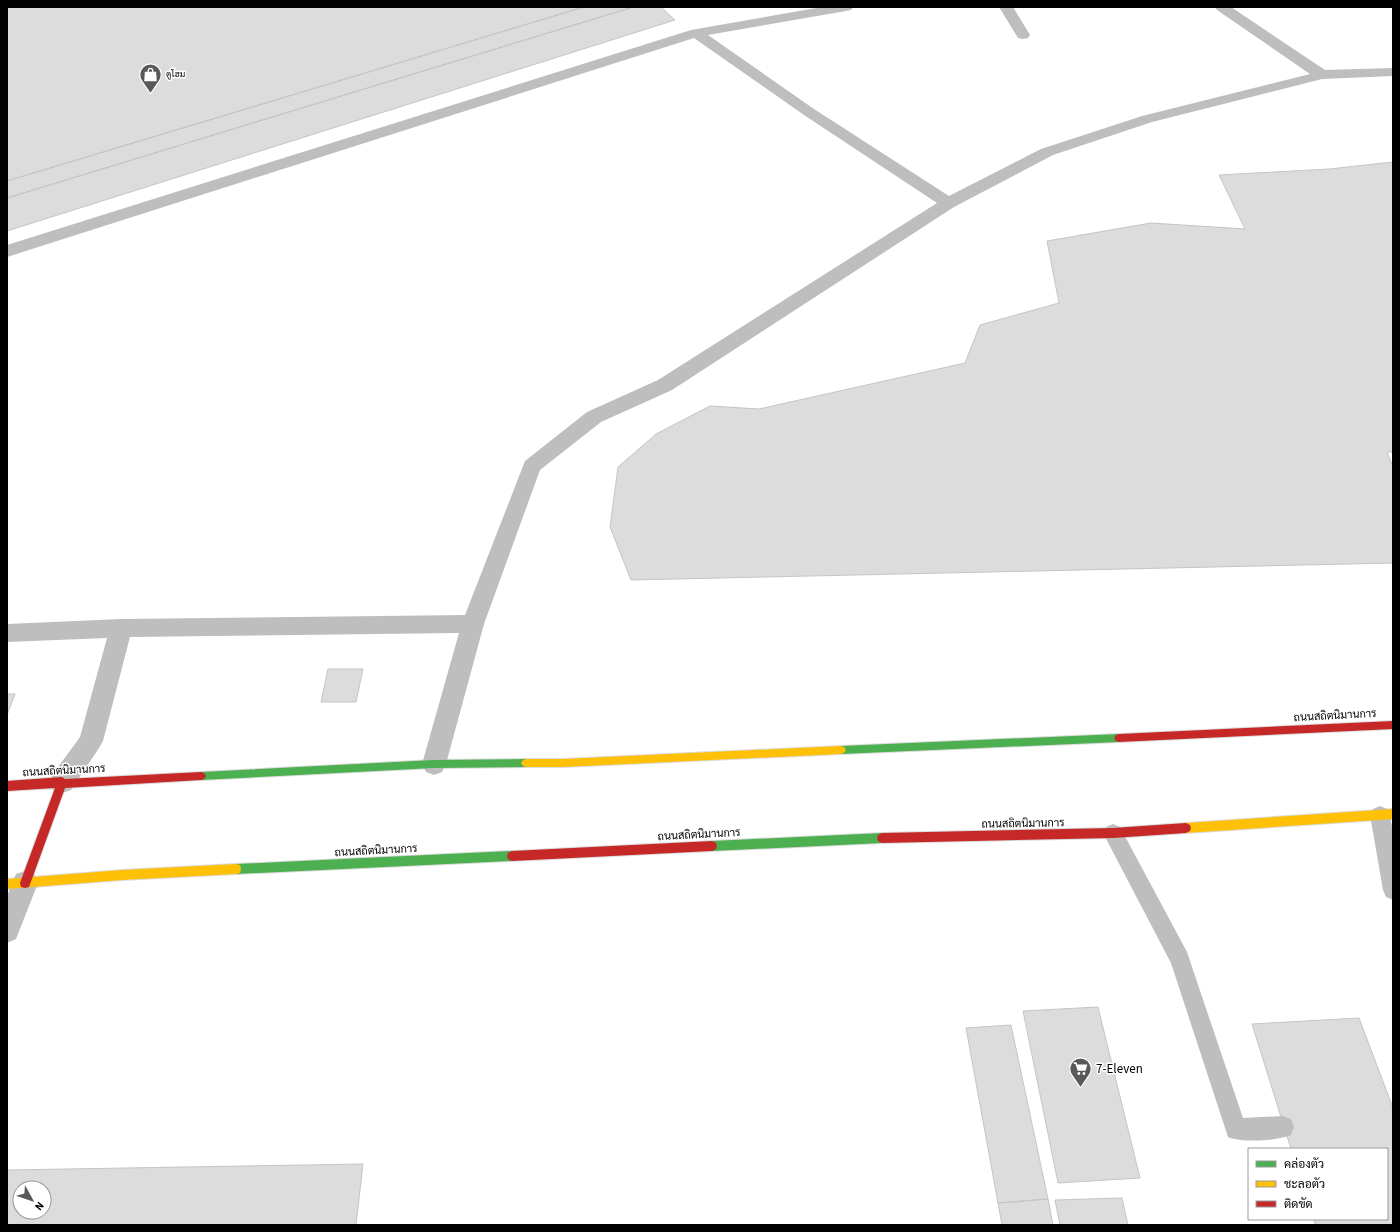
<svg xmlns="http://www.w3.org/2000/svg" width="1400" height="1232" font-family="'Source Sans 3',Sarabun,sans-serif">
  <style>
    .building { fill: #dcdcdc; stroke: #c5c5c5; fill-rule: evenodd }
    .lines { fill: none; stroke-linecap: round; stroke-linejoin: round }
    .fast-casing { stroke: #dbdbdb; stroke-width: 2 }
    .slow-casing { stroke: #dbdbdb; stroke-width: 2 }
    .jam-casing { stroke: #dbdbdb; stroke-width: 2 }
    .lane { fill: #bebebe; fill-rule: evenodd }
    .street { fill: #bebebe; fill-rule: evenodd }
    .fast { fill: #4caf50; fill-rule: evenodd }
    .slow { fill: #ffc107; fill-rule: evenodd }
    .jam { fill: #c62828; fill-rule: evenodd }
    .labels { text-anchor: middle; stroke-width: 3; stroke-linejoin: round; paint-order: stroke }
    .far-poi-label { font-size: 9px; fill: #000; stroke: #fff; text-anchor: start }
    .street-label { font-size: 11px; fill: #000; stroke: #fff }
    .near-poi-label { font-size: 13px; fill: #000; stroke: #fff; text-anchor: start }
  </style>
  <rect width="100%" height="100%" fill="#fff"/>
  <path class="building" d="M7,7H584L7,181Z
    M584,7H633L7,198V181Z
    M633,7H661L675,20L7,231V198Z
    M1393,162V452H1387L1393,467V563L631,580L610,527L618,467L656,434L710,406L759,409L965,363L980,325L1059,303L1047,241L1151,223L1245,229L1219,175L1329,169Z
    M328,669H363L356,702H321Z
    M7,694H15L7,715Z
    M1098,1007L1140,1178L1058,1183L1023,1011Z
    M1359,1018L1393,1108V1225H1315L1314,1219H1387V1149H1291L1252,1024Z
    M1011,1025L1048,1199L998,1203L966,1028Z
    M363,1164L356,1225H7V1170ZM20,1188H44V1212H20Z
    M1122,1198L1128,1225H1060L1055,1200Z
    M1048,1199L1053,1225H1002L998,1203Z"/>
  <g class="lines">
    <defs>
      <path id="fast" d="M1119,734L1122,735L1124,738L1122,741L1119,742L841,754L838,753L836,750L838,747L841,746Z
        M526,759L529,760L531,763L529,766L526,767L434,768L201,780L198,779L196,776L198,773L201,772L434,760Z
        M882,833L886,835L887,838L886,841L882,843L712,851L708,849L707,846L708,843L712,841Z
        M512,851L516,853L517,856L516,859L512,861L236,874L232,873L231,869L232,865L236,864Z"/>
      <path id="slow" d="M841,746L844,747L846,750L844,753L841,754L563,767H526L523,766L521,763L523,760L526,759H563Z
        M1393,809V819L1186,833L1182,831L1181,828L1182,825L1186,823Z
        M236,864L240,865L241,869L240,873L236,874L122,880L7,889V879L122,870Z"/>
      <path id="jam" d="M1393,721V729L1119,742L1116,741L1114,738L1116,735L1119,734Z
        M201,772L204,773L206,776L204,779L201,780L65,788L29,887L25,888L21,887L20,883L55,788L7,791V781L62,777L65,779Z
        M1186,823L1190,825L1191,828L1190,831L1186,833L1113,838L882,843L878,841L877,838L878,835L882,833L1113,828Z
        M712,841L716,843L717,846L716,849L712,851L512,861L508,859L507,856L508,853L512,851Z"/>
    </defs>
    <use href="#fast" class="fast-casing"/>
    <use href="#slow" class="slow-casing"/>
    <use href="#jam" class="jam-casing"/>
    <path class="lane" d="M1380,806L1387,809C1398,834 1393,872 1393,900L1386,897L1383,890L1370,815L1373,809Z
      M1113,824L1120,827L1187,952L1243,1118L1283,1116L1291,1119L1294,1127L1291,1135C1277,1141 1242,1143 1228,1137L1171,963L1103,833L1106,827Z"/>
    <path class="street" d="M822,7H853L851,10L846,11L708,35L814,109L949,196L1041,149L1142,116L1310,74L1217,10L1215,7H1231L1325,70L1393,68V76L1322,79L1152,122L1053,155L954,207L672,390L601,422L540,470L484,624L446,764L442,772L434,775L426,772L422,764L459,633L130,637L103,741L99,748L71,790L62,793L53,790L50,782L53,774L80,737L107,638L7,642V624L121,619L465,615L525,461L587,412L658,380L937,203L804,115L694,38L7,257V245L691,30Z
      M999,7H1013L1030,35L1028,38L1023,39L1018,38Z
      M25,871L34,874L38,883L16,939L7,943V896L16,874Z"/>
    <use href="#fast" class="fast"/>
    <use href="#slow" class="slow"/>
    <use href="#jam" class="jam"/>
  </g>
  <defs>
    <symbol id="shop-pin" viewBox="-11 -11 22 30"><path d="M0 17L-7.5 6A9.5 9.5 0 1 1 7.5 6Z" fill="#595959" stroke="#fff"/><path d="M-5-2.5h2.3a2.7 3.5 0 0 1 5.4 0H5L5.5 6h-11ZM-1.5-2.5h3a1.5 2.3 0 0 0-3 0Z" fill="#fff"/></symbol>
    <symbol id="supermarket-pin" viewBox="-11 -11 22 30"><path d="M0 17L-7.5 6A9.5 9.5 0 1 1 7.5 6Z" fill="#595959" stroke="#fff"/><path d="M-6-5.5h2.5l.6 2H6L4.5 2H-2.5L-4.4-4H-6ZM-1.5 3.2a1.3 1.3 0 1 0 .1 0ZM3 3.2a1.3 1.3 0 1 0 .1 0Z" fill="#fff"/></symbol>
  </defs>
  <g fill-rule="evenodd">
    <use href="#shop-pin" x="138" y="62" width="25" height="34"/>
    <use href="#supermarket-pin" x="1068" y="1056" width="25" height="34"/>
  </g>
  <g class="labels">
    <g class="far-poi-label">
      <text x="166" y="77">ดูโฮม</text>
    </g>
    <g class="street-label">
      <text transform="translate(1335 715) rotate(-3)" y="4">ถนนสถิตนิมานการ</text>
      <text transform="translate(64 770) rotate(-3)" y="4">ถนนสถิตนิมานการ</text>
      <text transform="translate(1023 823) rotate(-1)" y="4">ถนนสถิตนิมานการ</text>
      <text transform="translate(699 834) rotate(-3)" y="4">ถนนสถิตนิมานการ</text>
      <text transform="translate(376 850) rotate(-3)" y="4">ถนนสถิตนิมานการ</text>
    </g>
    <g class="near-poi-label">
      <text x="1096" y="1073">7-Eleven</text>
    </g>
  </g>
  <rect width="1400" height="1232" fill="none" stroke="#000000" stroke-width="16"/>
  <rect x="1248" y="1148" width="140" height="72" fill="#ffffff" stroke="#999999"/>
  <rect x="1256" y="1161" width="20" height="6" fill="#4caf50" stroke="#999999"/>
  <text x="1284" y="1168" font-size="12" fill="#000000">คล่องตัว</text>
  <rect x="1256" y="1181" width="20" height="6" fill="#ffc107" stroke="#999999"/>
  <text x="1284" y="1188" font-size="12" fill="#000000">ชะลอตัว</text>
  <rect x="1256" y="1201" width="20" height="6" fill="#c62828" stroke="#999999"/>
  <text x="1284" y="1208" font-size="12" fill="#000000">ติดขัด</text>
  <g transform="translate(32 1200) rotate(130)"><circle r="19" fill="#ffffff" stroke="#999999"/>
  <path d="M0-3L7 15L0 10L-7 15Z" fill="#595959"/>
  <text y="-6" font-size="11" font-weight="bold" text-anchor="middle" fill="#000000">N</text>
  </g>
</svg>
